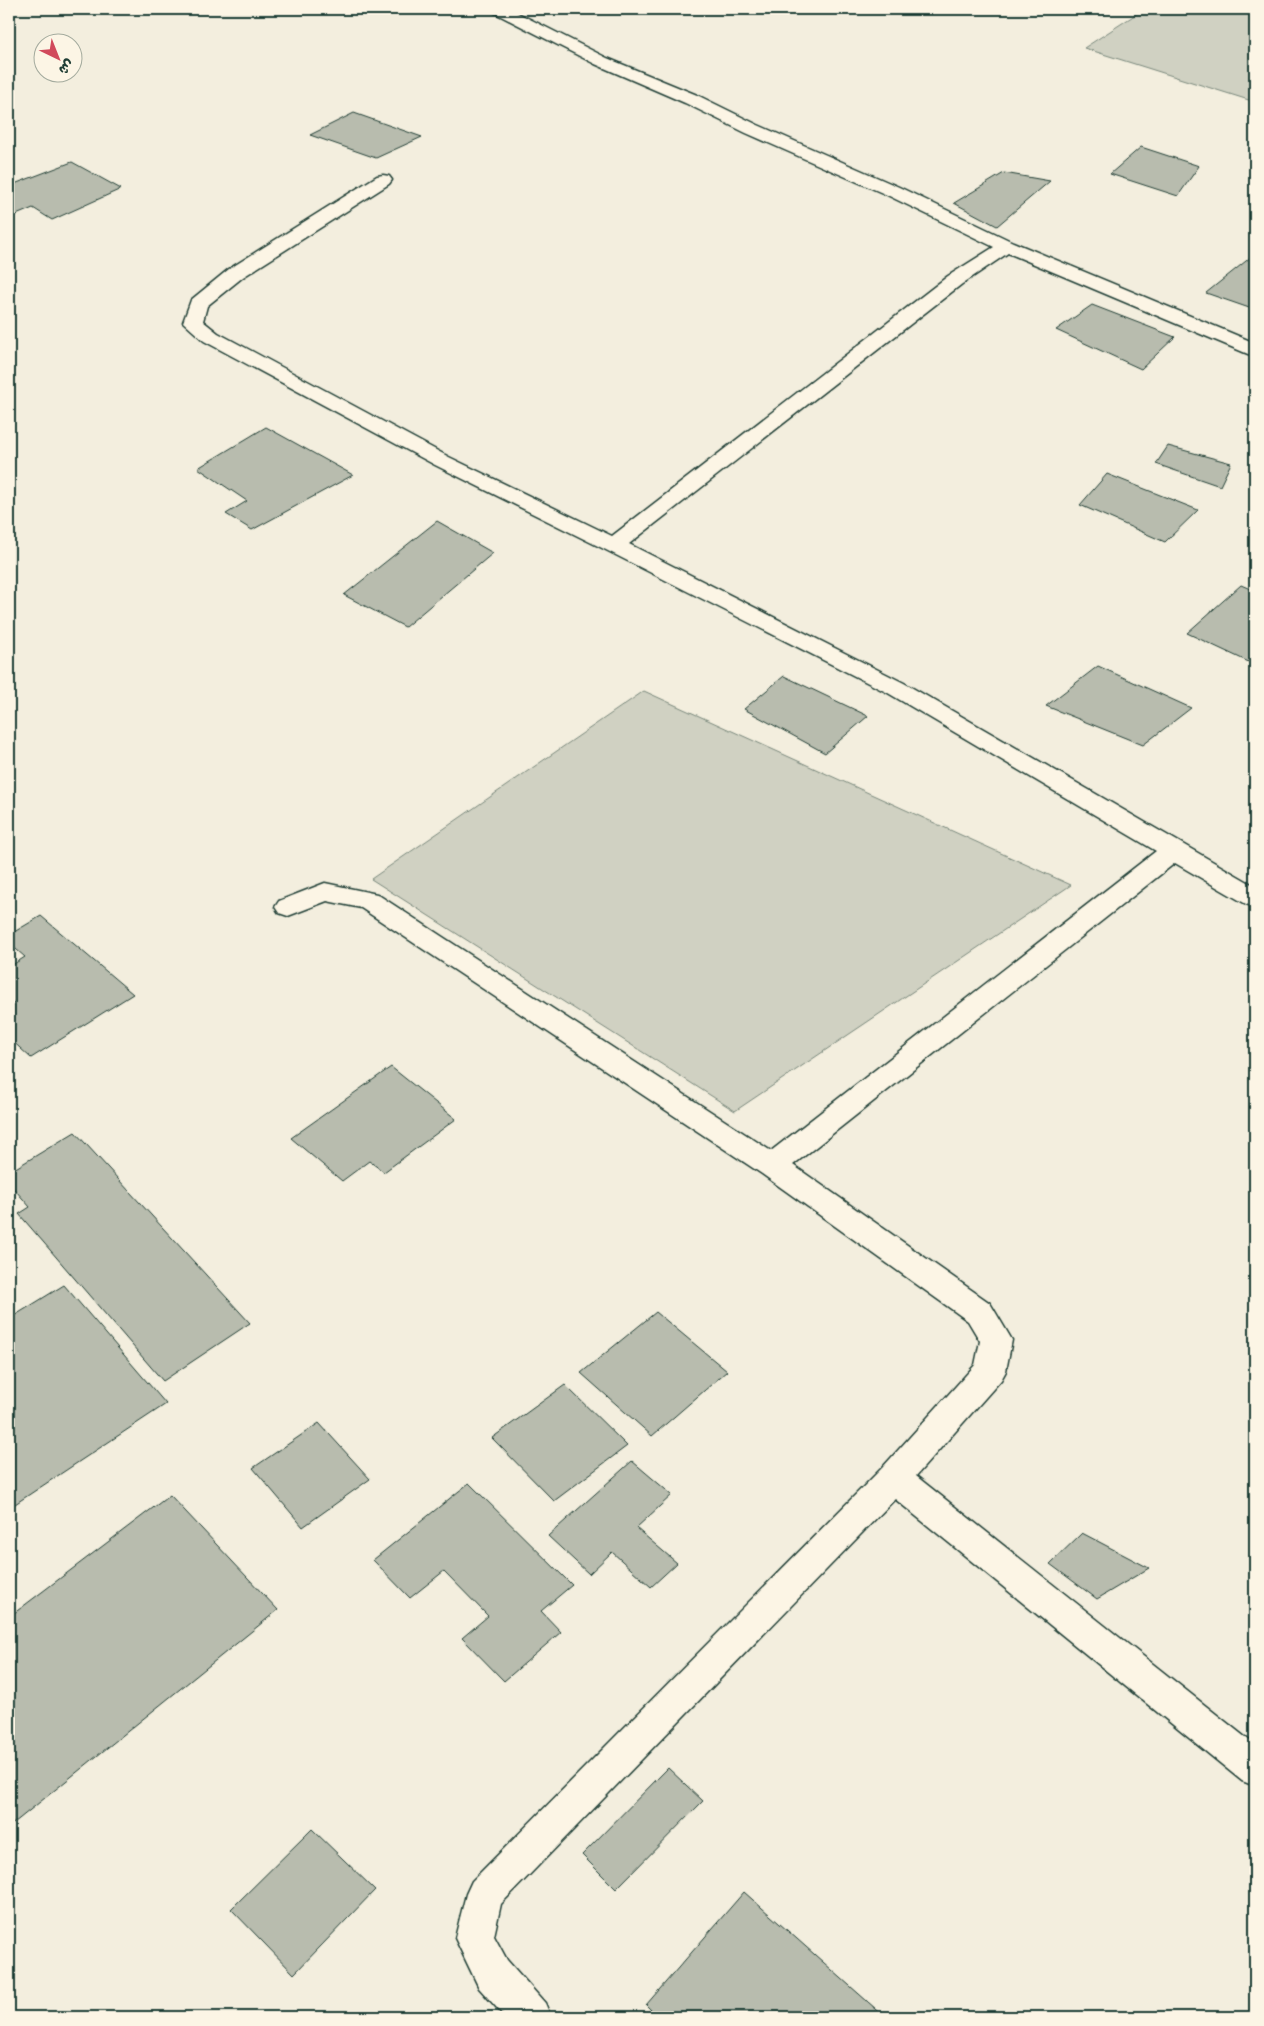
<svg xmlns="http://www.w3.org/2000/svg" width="1264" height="2026" font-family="Sriracha,'Playpen Sans Arabic',sans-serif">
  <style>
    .green { fill: #d0d1c2; stroke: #78877b }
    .building { fill: #b8bcae; stroke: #1f3d34 }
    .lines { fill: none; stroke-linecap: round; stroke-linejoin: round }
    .street-casing { stroke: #1f3d34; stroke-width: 3 }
    .street { fill: #fcf5e5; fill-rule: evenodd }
  </style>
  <rect width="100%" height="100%" fill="#f3eede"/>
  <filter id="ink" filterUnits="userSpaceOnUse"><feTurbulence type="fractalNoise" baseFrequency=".02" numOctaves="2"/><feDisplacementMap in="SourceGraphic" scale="10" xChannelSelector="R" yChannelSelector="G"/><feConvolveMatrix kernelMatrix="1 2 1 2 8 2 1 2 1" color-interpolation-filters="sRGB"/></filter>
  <g filter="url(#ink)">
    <path class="green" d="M1144,9H1255V102L1084,48Z
      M644,691L1071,885L735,1111L371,879Z"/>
    <path class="building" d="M354,113L422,137L376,158L310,135Z
      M1141,147L1199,166L1178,196L1110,174Z
      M72,162L121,189L52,220L33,208L9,218V186Z
      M1004,173L1050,181L997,226L954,203Z
      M1251,257L1255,259V310L1206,293Z
      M1092,305L1175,337L1141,369L1056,330Z
      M266,427L353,475L252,530L226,514L247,501L198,468Z
      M1168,446L1231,463L1220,486L1156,464Z
      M1107,474L1198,510L1165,542L1080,505Z
      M437,521L493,553L405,627L344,595Z
      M1241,585L1255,591V665L1187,633Z
      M1098,666L1191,708L1143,745L1046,706Z
      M784,676L868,716L825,753L744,709Z
      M41,916L133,994L31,1058L9,1038V1007L14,1004L9,999V967L25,957L9,943V935Z
      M391,1067L456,1119L384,1172L369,1161L342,1181L291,1138Z
      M75,1132L250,1323L163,1381L19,1214L30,1207L9,1183V1172Z
      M64,1285L166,1404L9,1508V1319Z
      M656,1312L727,1371L652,1436L581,1373Z
      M565,1385L627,1446L554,1501L492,1438Z
      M319,1423L370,1479L303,1527L253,1468Z
      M632,1461L672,1495L636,1528L677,1563L651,1587L612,1552L589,1574L548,1536Z
      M469,1483L572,1585L541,1611L561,1632L504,1681L462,1638L488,1616L444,1571L410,1598L373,1560Z
      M170,1495L278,1610L9,1827V1617Z
      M1082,1533L1149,1568L1097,1599L1050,1564Z
      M668,1768L703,1801L616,1889L582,1855Z
      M312,1829L375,1890L294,1974L231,1909Z
      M744,1892L885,2017H658L646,2005Z"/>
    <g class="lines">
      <defs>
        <path id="street" d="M490,9H510L607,58L697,95L758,125L899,187L1013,242L1255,343V356L1248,354L1008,253L962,284L629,544L904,683L1255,886V907L1246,904L1175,863L793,1165L990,1303L1012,1340L1006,1371L1001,1380L916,1476L1255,1745V1786L1242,1781L895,1499L501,1904L494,1936L507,1960L545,2003L551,2017H505L479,1988L455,1938L466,1894L472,1881L882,1468L975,1365L980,1341L968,1321L762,1174L361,908L327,901L288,916L279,913L275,907L279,901L325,883L377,894L771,1151L1156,851L888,693L606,550L435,465L204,341L183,322L191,300L229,269L377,176L383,175L389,176L392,180L389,184L243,277L207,306L203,321L218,333L449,457L612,536L948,276L994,247L887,195L746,133L685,103L595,64L493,12Z"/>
      </defs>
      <use href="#street" class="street-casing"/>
      <use href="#street" class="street"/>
    </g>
  </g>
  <rect width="1264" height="2026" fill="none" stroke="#fcf5e5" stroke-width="30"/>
  <rect x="15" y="15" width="1234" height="1996" fill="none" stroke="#1f3d34" stroke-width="2" filter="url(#ink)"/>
  <g transform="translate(58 58) rotate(137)"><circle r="24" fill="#fcf5e5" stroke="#a4ab9e"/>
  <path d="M0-4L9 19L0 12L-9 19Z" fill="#d1495b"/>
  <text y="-8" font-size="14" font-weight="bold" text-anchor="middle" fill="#1f3d34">ش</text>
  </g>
</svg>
